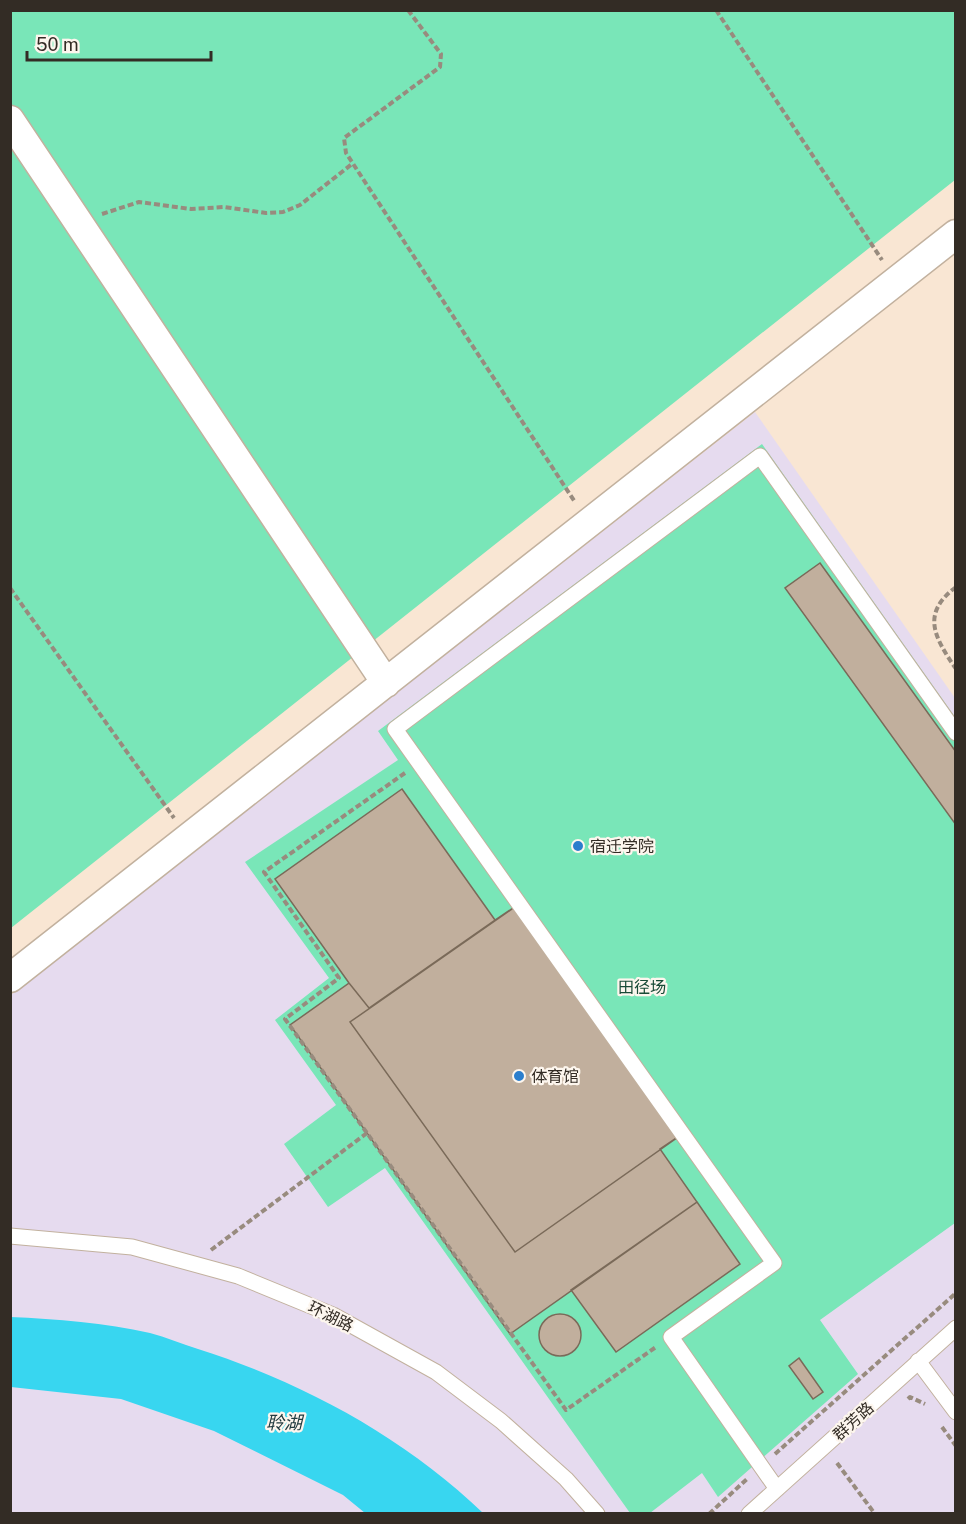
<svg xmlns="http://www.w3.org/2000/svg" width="966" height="1524" font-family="'Public Sans','Noto Sans SC',sans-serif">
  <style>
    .education { fill: #e6dbef }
    .green { fill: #79e6b8 }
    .water { fill: #38d6f0 }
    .building { fill: #c1af9d; stroke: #7a6a59; stroke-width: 1.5 }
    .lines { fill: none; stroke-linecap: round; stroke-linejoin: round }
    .service-casing { stroke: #c2b19e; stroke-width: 17 }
    .minor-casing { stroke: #c2b19e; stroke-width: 31 }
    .path { stroke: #988b7e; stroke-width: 4; stroke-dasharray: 6 3; stroke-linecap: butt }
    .service { stroke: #fff; stroke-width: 15 }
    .minor { stroke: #fff; stroke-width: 28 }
    .poi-dot { fill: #2b7ecd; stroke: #fdf6ee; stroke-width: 2 }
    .labels { text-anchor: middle; stroke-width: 4.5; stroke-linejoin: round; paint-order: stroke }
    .poi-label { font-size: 16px; fill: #332c25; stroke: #fdf6ee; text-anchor: start }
    .park-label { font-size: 16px; fill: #194b37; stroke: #fdf6ee }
    .street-label { font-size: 16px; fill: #332c25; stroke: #fdf6ee }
    .water-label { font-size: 18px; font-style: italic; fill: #213a3f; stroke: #fdf6ee }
  </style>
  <rect width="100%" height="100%" fill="#f9e6d3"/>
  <path class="education" d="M755,412L955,698V1513L11,1514V995Z"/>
  <path class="green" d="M11,11H955V180L11,928Z
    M762,444L955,717V1223L820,1320L858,1374L718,1497L702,1473L650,1513H630L385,1168L328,1207L284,1144L336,1105L275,1020L329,978L245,862L398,760L378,731Z"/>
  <path class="water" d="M10,1317C57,1319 105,1323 150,1333C166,1337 182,1344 198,1349C302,1382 404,1437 483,1513H365L343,1495L214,1431L121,1399L11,1387Z"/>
  <path class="building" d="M820,563L956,752V825L785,588Z
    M402,789L495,920L525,900L688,1130L660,1149L697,1202L510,1334L290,1025L349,983L275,879Z
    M402,789L495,920L369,1008L349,983L275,879Z
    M525,900L688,1130L515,1252L350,1022Z
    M697,1202L740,1264L616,1352L571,1290Z
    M539 1335a21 21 0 1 1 42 0a21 21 0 1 1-42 0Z
    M799,1358L823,1392L813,1399L789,1366Z"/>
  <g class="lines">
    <defs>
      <path id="service" d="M10,1236L132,1247L238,1276L333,1315L436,1372L501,1421L566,1479L597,1514
        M918,1361L956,1412
        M777,1489L671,1337L774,1263L395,729L760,456L956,733
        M749,1514L956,1328"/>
      <path id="minor" d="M10,120L386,683
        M10,978L956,234"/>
    </defs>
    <use href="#service" class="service-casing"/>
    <use href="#minor" class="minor-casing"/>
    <path class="path" d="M408,10L441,54L440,67L344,138L346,153L575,502
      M716,10L882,260
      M102,214L139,202L191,209L224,207L266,213L283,212L300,205L352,164
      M956,587C920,614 935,638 956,669
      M10,588L174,818
      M405,773L264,872L339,978L285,1019L566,1410L656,1347
      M211,1250L367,1133
      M908,1399L910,1397L925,1404
      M942,1427L956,1446
      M775,1454L956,1293
      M837,1463L875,1514
      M709,1514L747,1479"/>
    <use href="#service" class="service"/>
    <use href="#minor" class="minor"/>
  </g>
  <g class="poi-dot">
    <circle cx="578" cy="846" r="6"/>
    <circle cx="519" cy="1076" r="6"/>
  </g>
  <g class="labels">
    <g class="poi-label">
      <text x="590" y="852">宿迁学院</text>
      <text x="531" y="1082">体育馆</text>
    </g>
    <g class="park-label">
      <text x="642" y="993">田径场</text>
    </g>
    <g class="street-label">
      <text transform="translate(331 1316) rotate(26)" y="6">环湖路</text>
      <text transform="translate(853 1421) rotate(-42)" y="6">群芳路</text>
    </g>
    <g class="water-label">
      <text x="284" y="1429">聆湖</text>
    </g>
  </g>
  <rect width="966" height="1524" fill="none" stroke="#332c25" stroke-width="24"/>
  <path d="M27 51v9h184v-9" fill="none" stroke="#332c25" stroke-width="3"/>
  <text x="36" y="51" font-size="18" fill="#332c25" stroke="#fdf6ee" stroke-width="4.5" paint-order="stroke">50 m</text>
</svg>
